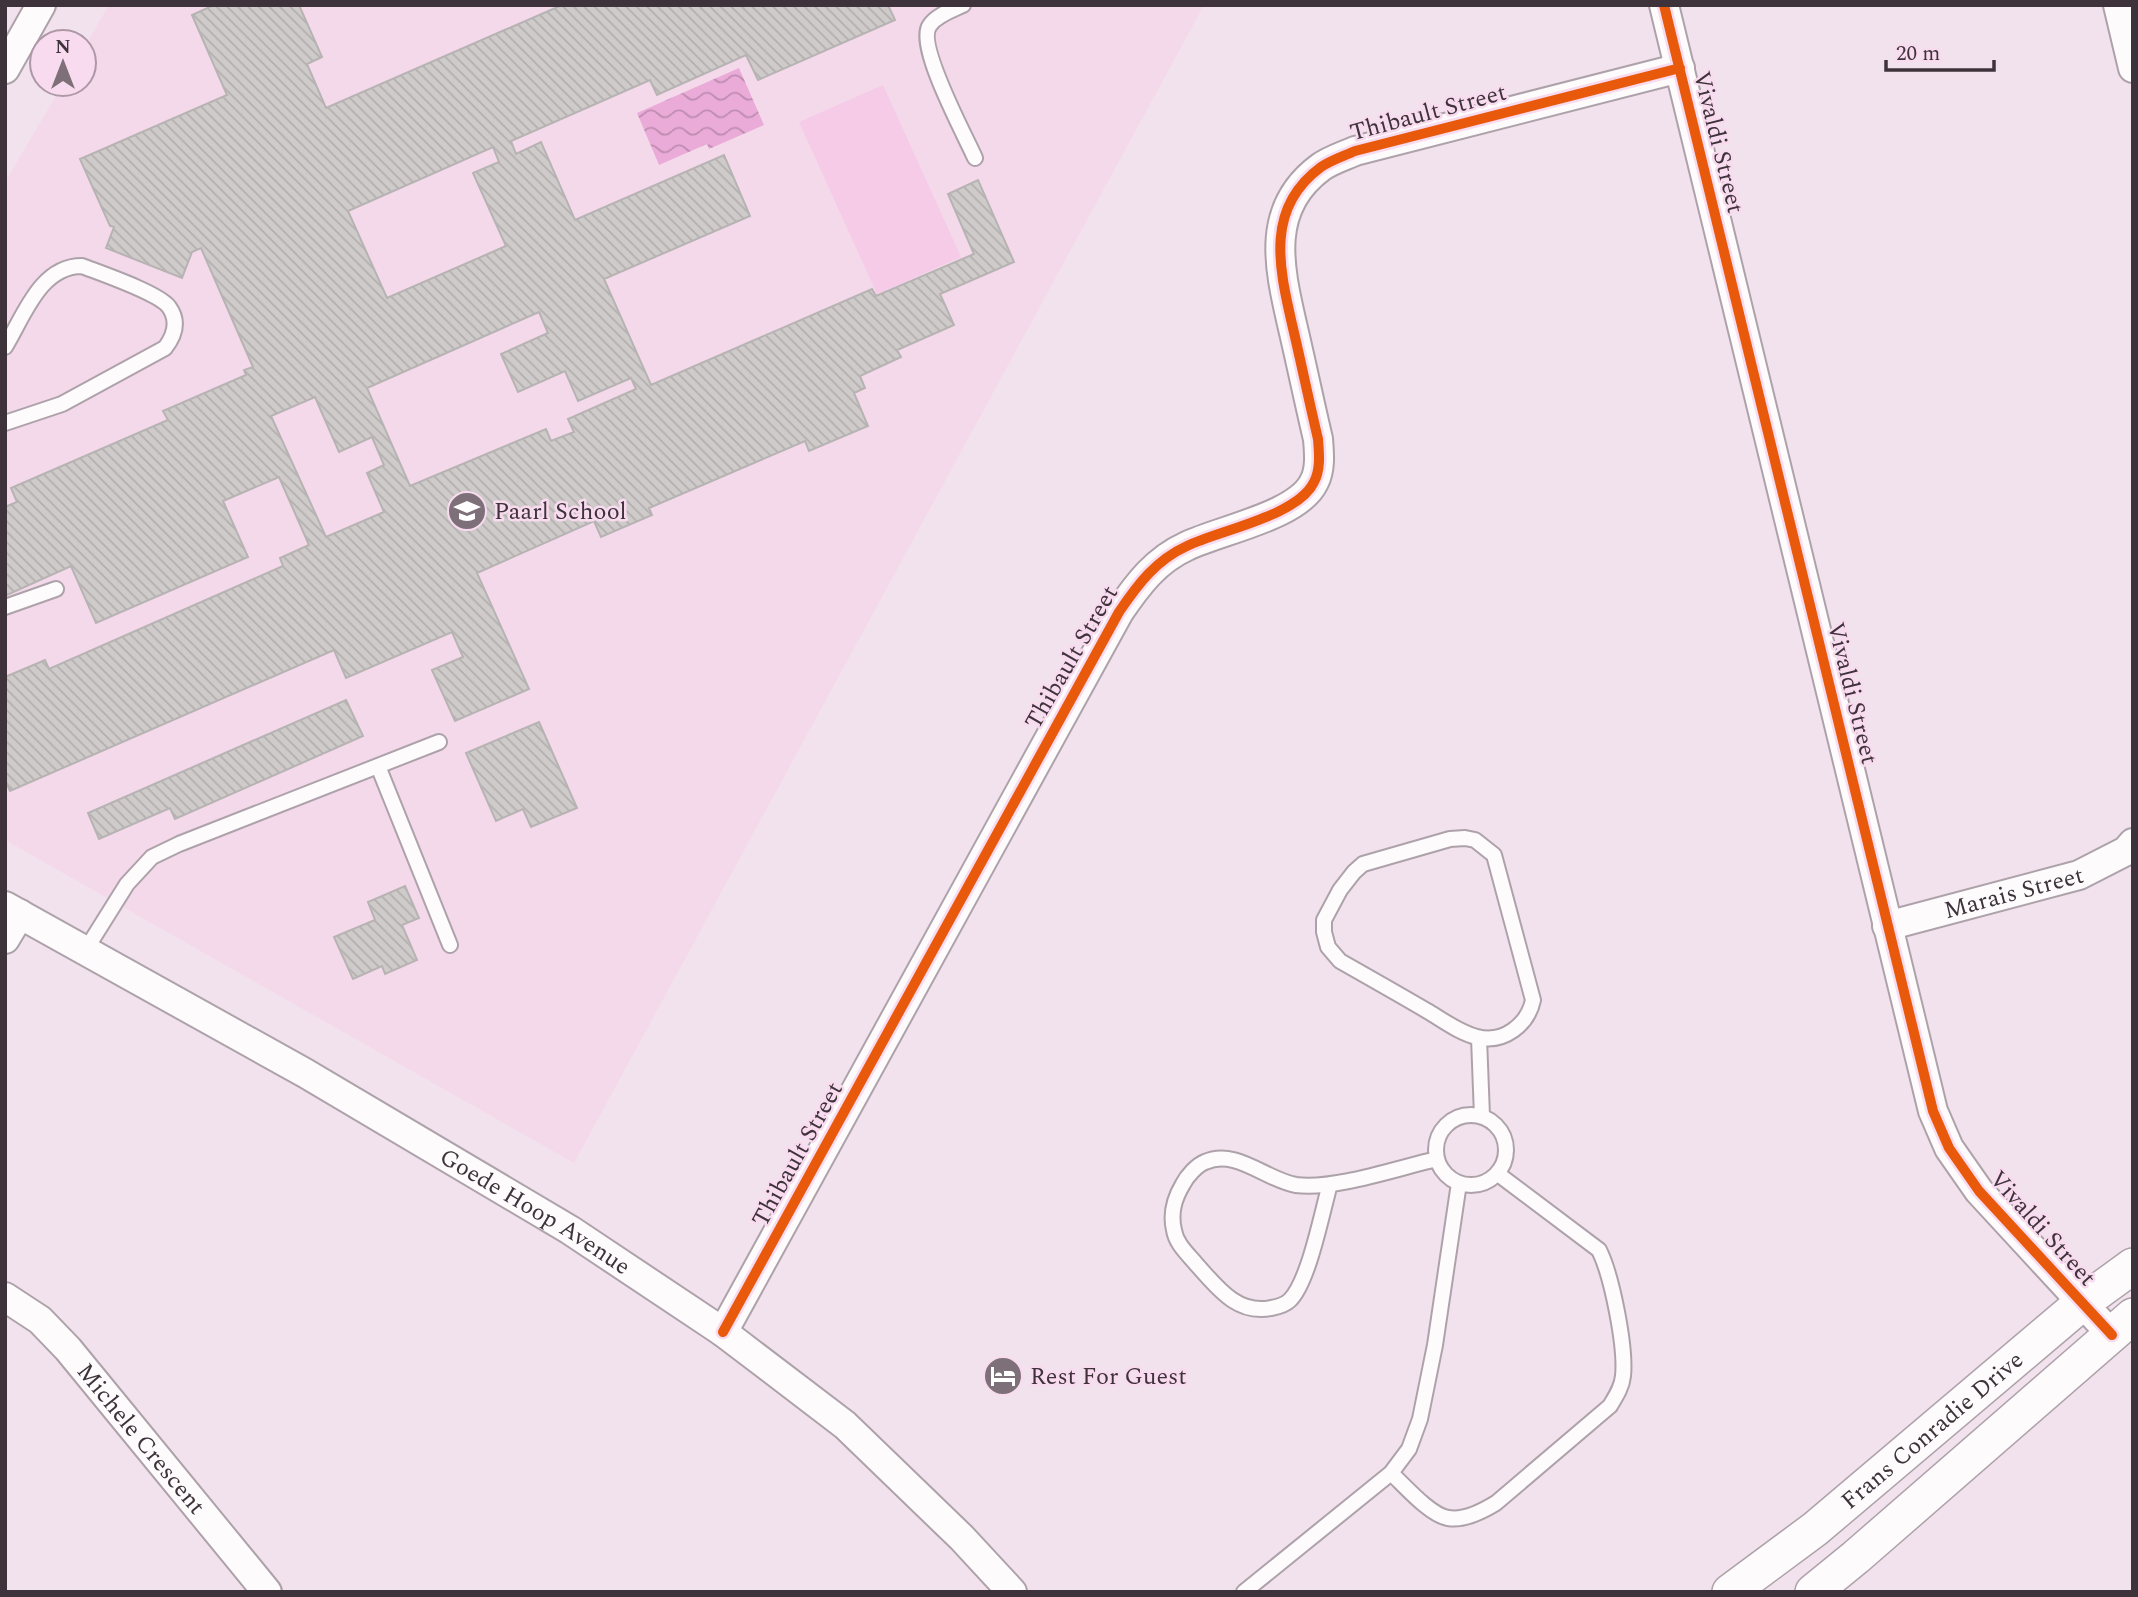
<svg xmlns="http://www.w3.org/2000/svg" width="2138" height="1597" font-family="Spectral,serif">
  <style>
    .built { fill: #f4d9eb }
    .pitch { fill: #f5cbe8 }
    .water { fill: url(#water-waves) }
    .building { fill: url(#building-back-hatch); stroke: #b7b3b3; stroke-width: 2; fill-rule: evenodd }
    .lines { fill: none; stroke-linecap: round; stroke-linejoin: round }
    .service-casing { stroke: #aea2aa; stroke-width: 18 }
    .minor-casing { stroke: #aea2aa; stroke-width: 32 }
    .tertiary-casing { stroke: #aea2aa; stroke-width: 38 }
    .service { stroke: #fdfbfc; stroke-width: 14 }
    .minor { stroke: #fdfbfc; stroke-width: 28 }
    .tertiary { stroke: #fdfbfc; stroke-width: 35 }
    .cycleway-casing { stroke: #f9dbef; stroke-width: 15 }
    .cycleway { stroke: #e8590c; stroke-width: 10 }
    .labels { text-anchor: middle; stroke-width: 5; stroke-linejoin: round; paint-order: stroke }
    .street-label { font-size: 24px; fill: #3e333b; stroke: #f9dbef }
    .poi-label { font-size: 24px; fill: #3e333b; stroke: #f9dbef; text-anchor: start }
  </style>
  <defs>
    <pattern id="water-waves" width="16" height="10" patternUnits="userSpaceOnUse" patternTransform="scale(1.75)"><rect width="16" height="10" fill="#eaabd9"/><path d="M0 5q4-4 8 0t8 0" fill="none" stroke="#bf8cb1"/></pattern>
    <pattern id="building-back-hatch" width="6" height="6" patternUnits="userSpaceOnUse" patternTransform="scale(1.75)"><rect width="6" height="6" fill="#cecbca"/><path d="M-1 5l2 2M0 0l6 6M5-1l2 2" fill="none" stroke="#b2afae"/></pattern>
  </defs>
  <rect width="100%" height="100%" fill="#f2e2ed"/>
  <path class="built" d="M109,5H1204L574,1163L5,840V182L63,84H84V48Z"/>
  <path class="pitch" d="M883,85L961,257L877,294L799,122Z"/>
  <path class="water" d="M739,68L764,125L709,149L707,144L659,165L637,113Z"/>
  <path class="building" d="M214,5H299L322,57L307,64L326,108L562,5H888L895,20L758,80L746,55L657,95L650,80L511,141L516,154L541,142L575,220L724,155L750,216L604,279L651,385L872,289L876,296L974,254L948,194L978,180L1014,262L940,294L954,325L897,350L901,357L860,376L865,388L854,393L868,426L809,451L805,441L649,508L652,515L601,537L594,521L477,573L529,689L455,721L432,670L463,657L452,632L346,678L334,650L10,791L5,780V677L45,660L49,669L283,566L280,558L309,545L279,477L223,501L248,557L96,623L71,566L7,595L5,591V507L17,502L11,488L168,420L163,411L246,375L244,370L253,367L201,248L192,252L182,278L106,248L114,227L110,226L80,159L227,95L192,15ZM493,147L499,162L473,173L506,246L387,298L348,211ZM539,312L548,333L501,354L518,392L565,371L578,401L631,378L636,389L568,419L574,432L551,441L546,429L410,486L367,388ZM315,397L339,452L372,437L384,465L367,473L384,512L326,537L271,416Z
    M346,700L363,736L175,819L170,808L99,839L88,813Z
    M539,722L577,808L531,827L523,809L496,821L466,753Z
    M405,886L419,918L402,925L417,960L385,974L382,966L353,979L334,937L375,920L368,902Z"/>
  <g class="lines">
    <defs>
      <path id="service" d="M963,5C952,10 937,15 930,25C915,44 965,135 975,158
        M5,347C24,316 40,266 82,266C100,273 159,293 169,307C179,321 175,335 165,348L62,404L5,423
        M5,607L56,589
        M378,766L450,945
        M1465,838L1475,840L1494,855L1533,1000C1528,1024 1504,1044 1477,1037C1460,1033 1444,1021 1429,1012C1400,995 1370,978 1340,961L1328,947L1324,932V920L1340,890L1354,872L1363,864L1450,839Z
        M85,951L127,884L152,857L179,844L439,742
        M1479,1038L1482,1116
        M1436 1150a35 35 0 1 1 70 0a35 35 0 1 1-70 0Z
        M1330,1184C1322,1212 1309,1281 1290,1300C1286,1304 1277,1307 1271,1308C1237,1315 1217,1287 1197,1265C1188,1254 1176,1244 1174,1230C1170,1213 1174,1199 1183,1184C1187,1176 1197,1165 1205,1162C1236,1148 1266,1180 1296,1185C1335,1190 1397,1168 1437,1159
        M1391,1473C1405,1486 1430,1515 1448,1518C1464,1521 1483,1511 1496,1503L1610,1406C1616,1396 1622,1387 1623,1376C1626,1347 1612,1276 1599,1250L1498,1174
        M1244,1592L1391,1473L1409,1449L1420,1419L1435,1345L1459,1183"/>
      <g id="minor">
        <path d="M1664,5L1933,1111L1949,1148L1979,1191L2112,1335"/>
        <path d="M2118,5L2133,68"/>
        <path d="M5,69L41,5"/>
        <path id="s1" d="M5,906L305,1073L570,1230L723,1332L845,1425L962,1538L1012,1592"/>
        <path id="s2" d="M1887,926L2079,875L2126,851L2133,843"/>
        <path d="M5,939L20,914"/>
        <path id="s3" d="M5,1297L40,1320L68,1349L267,1592"/>
        <path d="M723,1332L1119,612C1138,584 1156,560 1187,546C1220,530 1298,516 1314,482C1321,469 1319,452 1318,439C1309,401 1301,362 1292,324C1279,267 1265,208 1321,167C1331,160 1344,156 1355,151L1680,68"/>
      </g>
      <g id="tertiary">
        <path id="s4" d="M1730,1592L1815,1529L2082,1303L2133,1266"/>
        <path d="M1813,1592L1856,1557L2133,1316"/>
      </g>
    </defs>
    <use href="#service" class="service-casing"/>
    <use href="#minor" class="minor-casing"/>
    <use href="#tertiary" class="tertiary-casing"/>
    <use href="#service" class="service"/>
    <use href="#minor" class="minor"/>
    <use href="#tertiary" class="tertiary"/>
    <defs>
      <path id="cycleway" d="M1664,5L1933,1111L1949,1148L1979,1191L2112,1335
        M723,1332L1119,612C1138,584 1156,560 1187,546C1220,530 1298,516 1314,482C1321,469 1319,452 1318,439C1309,401 1301,362 1292,324C1279,267 1265,208 1321,167C1331,160 1344,156 1355,151L1680,68"/>
    </defs>
    <use href="#cycleway" class="cycleway-casing"/>
    <use href="#cycleway" class="cycleway"/>
  </g>
  <defs>
    <symbol id="school-disc" viewBox="-11 -11 22 22"><circle r="9.5" fill="#7d7079" stroke="#f9dbef"/><path d="M0-5L7-2L0 1L-7-2ZM-4 1L0 2.5L4 1V4Q0 6-4 4Z" fill="#fff"/></symbol>
    <symbol id="hotel-disc" viewBox="-11 -11 22 22"><circle r="9.5" fill="#7d7079" stroke="#f9dbef"/><path d="M-6-4.5h1.5V1H6V5H4.5V3h-9V5H-6ZM-4 0a1.8 1.8 0 1 1 3.6 0ZM.5 0V-2.5h3Q6-2.5 6 0Z" fill="#fff"/></symbol>
  </defs>
  <g fill-rule="evenodd">
    <use href="#school-disc" x="445" y="489" width="44" height="44"/>
    <use href="#hotel-disc" x="981" y="1354" width="44" height="44"/>
  </g>
  <g class="labels">
    <g class="street-label">
      <text transform="translate(1428 112) rotate(-15)" y="8">Thibault Street</text>
      <text transform="translate(1719 142) rotate(76)" y="8">Vivaldi Street</text>
      <text transform="translate(1071 657) rotate(-60)" y="8">Thibault Street</text>
      <text transform="translate(1853 693) rotate(76)" y="8">Vivaldi Street</text>
      <text dy="8" stroke="none"><textPath href="#s2" startOffset="131">Marais Street</textPath></text>
      <text transform="translate(797 1154) rotate(-61)" y="8">Thibault Street</text>
      <text dy="8" stroke="none"><textPath href="#s1" startOffset="612">Goede Hoop Avenue</textPath></text>
      <text transform="translate(2043 1228) rotate(48)" y="8">Vivaldi Street</text>
      <text dy="8" stroke="none"><textPath href="#s4" startOffset="259">Frans Conradie Drive</textPath></text>
      <text dy="8" stroke="none"><textPath href="#s3" startOffset="198">Michele Crescent</textPath></text>
    </g>
    <g class="poi-label">
      <text x="494" y="519">Paarl School</text>
      <text x="1030" y="1384">Rest For Guest</text>
    </g>
  </g>
  <rect width="2138" height="1597" fill="none" stroke="#3e333b" stroke-width="14"/>
  <g transform="translate(63 63)"><circle r="33" fill="#f9dbef" stroke="#ae98a7" stroke-width="2"/>
  <path d="M0-5L12 26L0 18L-12 26Z" fill="#7d7079"/>
  <text y="-10" font-size="19" font-weight="bold" text-anchor="middle" fill="#3e333b">N</text>
  </g>
  <path d="M1886 60v10h108v-10" fill="none" stroke="#3e333b" stroke-width="3.5"/>
  <text x="1896" y="60" font-size="21" fill="#3e333b" stroke="#f9dbef" stroke-width="5" paint-order="stroke">20 m</text>
</svg>
